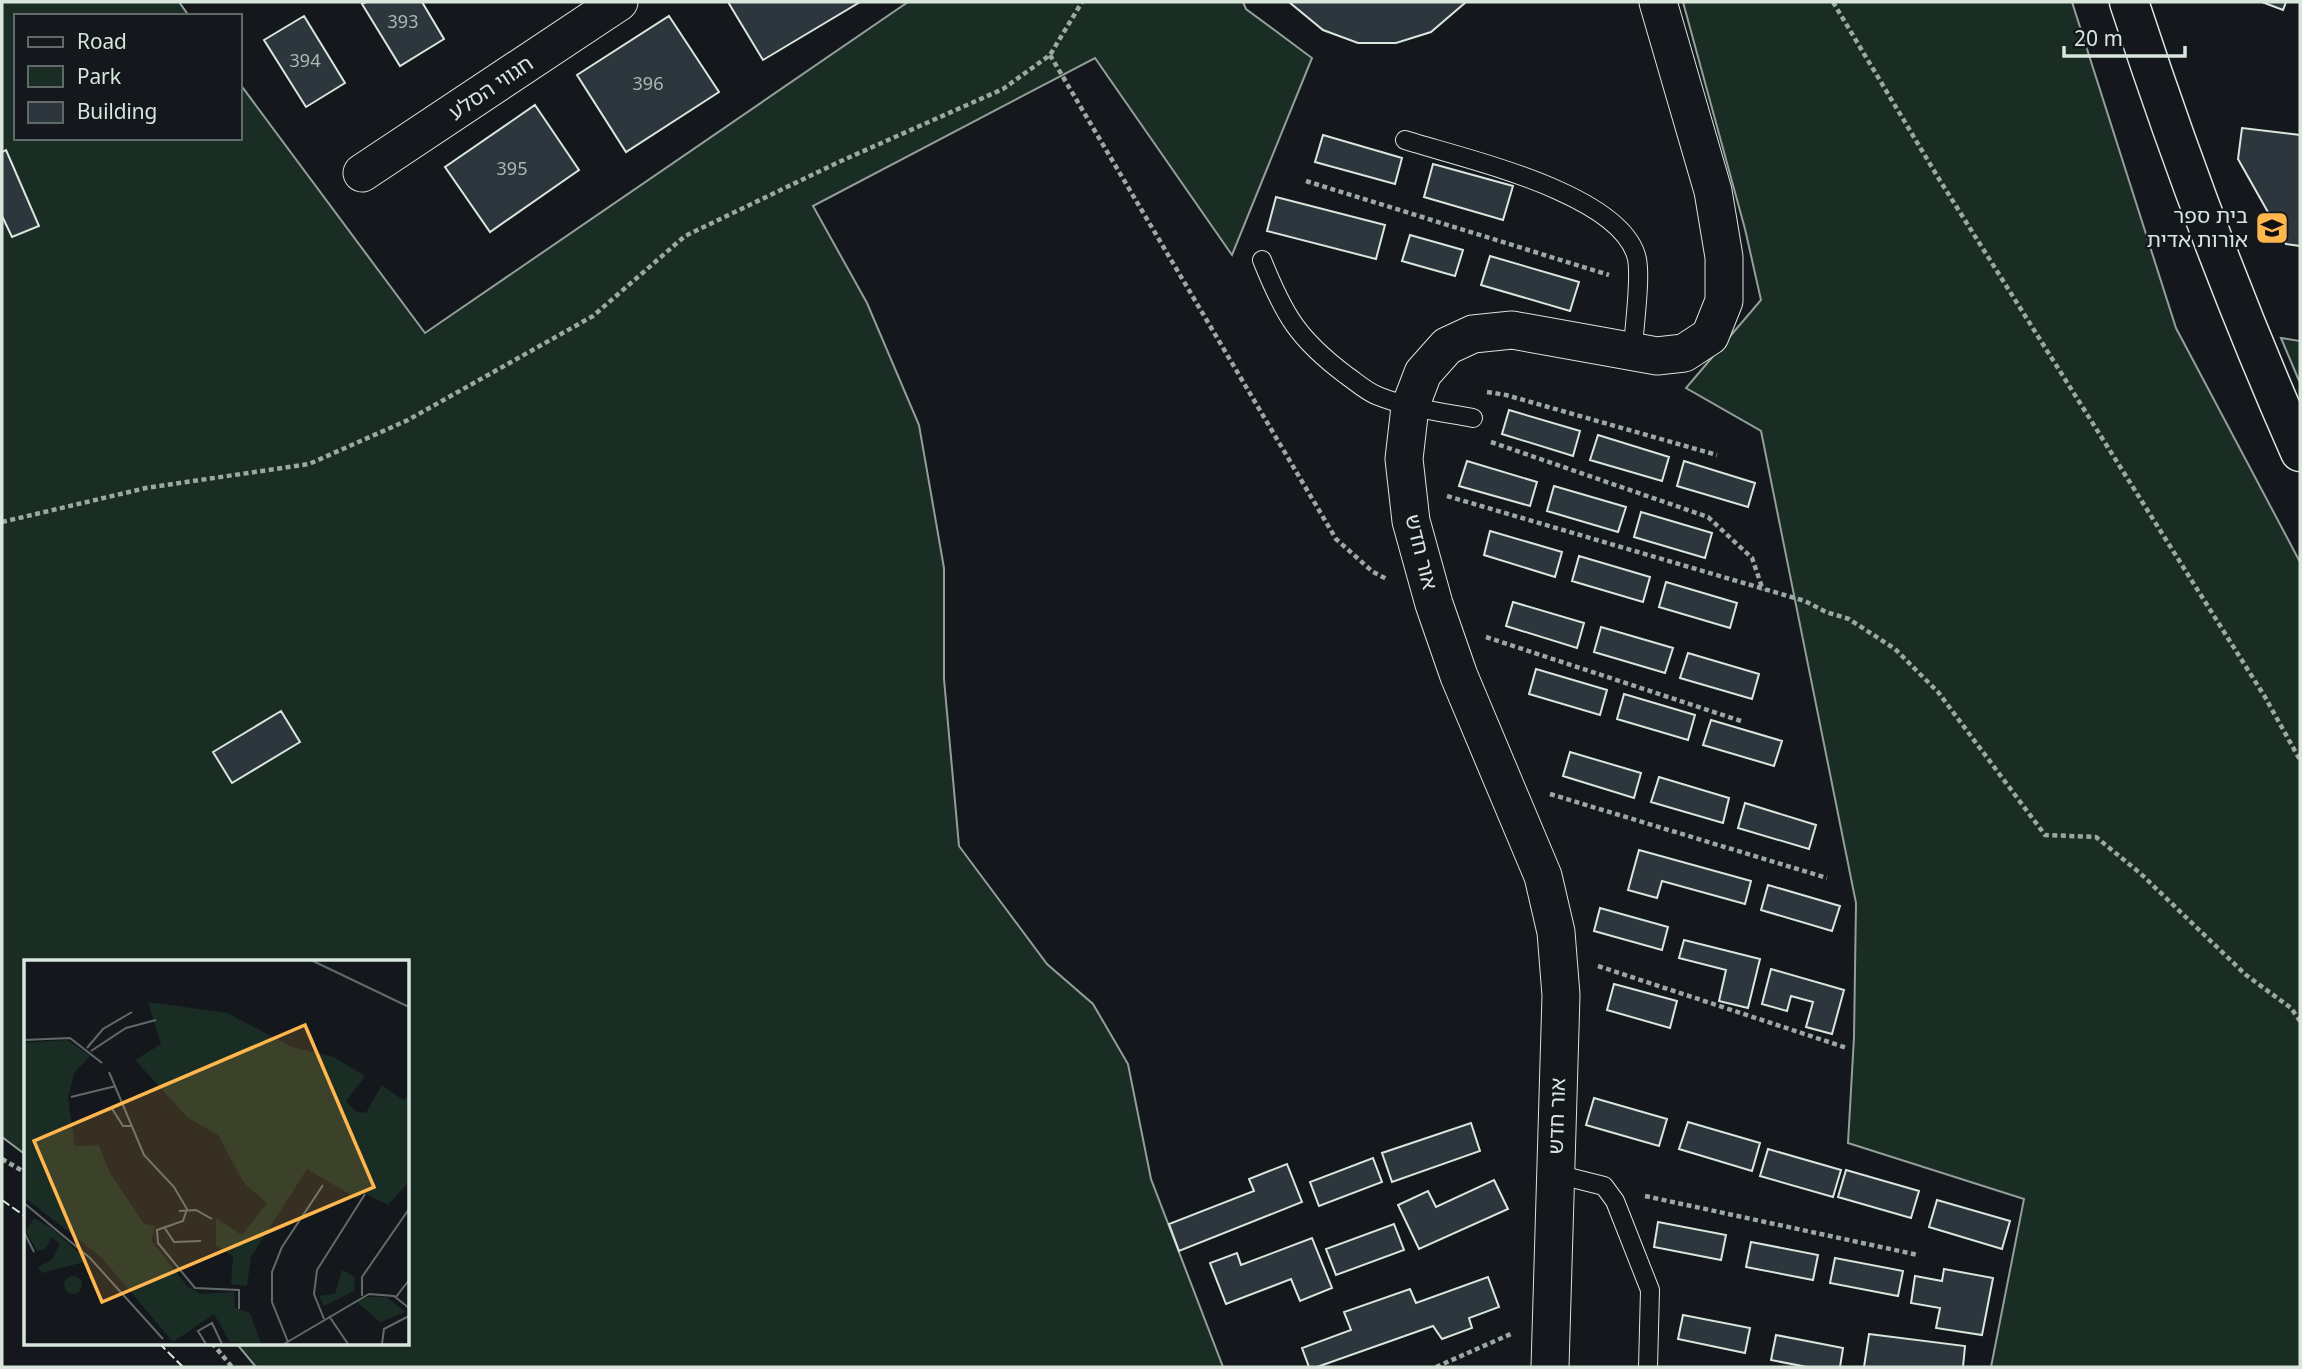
<svg xmlns="http://www.w3.org/2000/svg" width="2302" height="1369" font-family="Georgia,'Noto Sans Hebrew',serif">
  <style>
    .green { fill: #1a2d24; stroke: #939e99; stroke-width: 2 }
    .building { fill: #2c363c; stroke: #d8e6dc; stroke-width: 2 }
    .lines { fill: none; stroke-linecap: round; stroke-linejoin: round }
    .service-casing { stroke: #d8e6dc; stroke-width: 20 }
    .minor-casing { stroke: #d8e6dc; stroke-width: 39 }
    .tertiary-casing { stroke: #d8e6dc; stroke-width: 41 }
    .path { stroke: #9da8a2; stroke-width: 4.5; stroke-dasharray: 5 3.5; stroke-linecap: butt }
    .service { stroke: #14181c; stroke-width: 18 }
    .minor { stroke: #14181c; stroke-width: 37 }
    .tertiary { stroke: #14181c; stroke-width: 38 }
    .fence { stroke: #d8e6dc; stroke-width: 2; stroke-dasharray: 9 3.5; stroke-linecap: butt }
    .labels { text-anchor: middle; stroke-width: 5; stroke-linejoin: round; paint-order: stroke }
    .number-label { font-size: 18px; fill: #adbab4 }
    .street-label { font-size: 21px; fill: #d8e6dc; stroke: #14181c }
    .poi-label { font-size: 21px; fill: #d8e6dc; stroke: #14181c; text-anchor: end }
    .inset-road { fill: none; stroke: #626a69; stroke-width: 2 }
    .view { fill: #ffb74d; fill-opacity: 0.15; stroke: #ffb74d; stroke-width: 3.5 }
    .inset-edge { fill: none; stroke: #d8e6dc; stroke-width: 3.5 }
  </style>
  <rect width="100%" height="100%" fill="#14181c"/>
  <path class="green" d="M2,2H179L189,16H16V138H240V84L425,333L908,2H1243L1246,9L1312,58L1232,255L1095,58L813,206L867,303L919,425L944,568V679L959,846L1047,964L1093,1004L1128,1064L1151,1179L1223,1367H256L236,1343H408V961H26V1155L2,1137Z
    M1683,2H2072L2176,328L2300,562V1367H1991L2024,1199L1848,1143L1854,1037L1856,903L1761,431L1686,388L1761,300L1745,229Z
    M2281,338L2300,341V383Z"/>
  <path class="building" d="M366,2H422L444,39L400,66L362,4Z
    M728,2H860L763,60Z
    M1289,2H1466L1431,32L1396,43H1358L1323,30Z
    M2262,2H2286L2283,10Z
    M304,16L345,83L306,107L264,40Z
    M669,16L719,92L626,152L577,75Z
    M535,105L579,170L490,232L445,167Z
    M2242,128L2300,135V246L2286,244L2238,159Z
    M1323,135L1402,158L1395,184L1315,162Z
    M6,150L39,226L12,237L2,216V152Z
    M1433,164L1513,186L1503,220L1424,197Z
    M1276,197L1385,225L1376,259L1267,231Z
    M1410,235L1463,250L1455,276L1402,261Z
    M1490,256L1579,282L1570,311L1481,285Z
    M1509,410L1580,431L1573,456L1502,434Z
    M1598,435L1669,457L1662,481L1590,460Z
    M1467,461L1537,482L1530,506L1459,486Z
    M1684,461L1755,483L1748,507L1677,486Z
    M1554,486L1626,507L1618,532L1547,511Z
    M1641,512L1712,533L1705,558L1634,537Z
    M1490,531L1562,552L1555,577L1484,555Z
    M1579,556L1650,577L1643,602L1572,581Z
    M1666,582L1737,603L1730,628L1659,607Z
    M1513,602L1584,623L1577,648L1506,626Z
    M1601,627L1673,648L1665,673L1594,652Z
    M1688,653L1759,674L1752,699L1680,678Z
    M1536,669L1607,690L1600,715L1529,694Z
    M1624,694L1695,715L1688,740L1617,719Z
    M281,711L300,742L232,783L213,752Z
    M1711,720L1782,741L1774,766L1703,745Z
    M1570,752L1641,773L1634,798L1563,776Z
    M1659,777L1729,798L1723,823L1651,802Z
    M1745,803L1816,825L1809,849L1738,828Z
    M1639,850L1751,881L1745,904L1662,881L1657,898L1628,890Z
    M1768,885L1840,906L1832,931L1761,910Z
    M1600,908L1668,927L1662,950L1594,931Z
    M1684,940L1760,959L1748,1008L1719,1001L1726,970L1679,958Z
    M1771,969L1844,990L1832,1034L1806,1027L1813,1002L1791,996L1787,1011L1762,1004Z
    M1614,984L1677,1001L1670,1028L1607,1010Z
    M1594,1098L1667,1119L1659,1146L1586,1125Z
    M1688,1122L1760,1143L1752,1171L1679,1149Z
    M1471,1123L1480,1151L1392,1182L1382,1153Z
    M1768,1149L1841,1170L1833,1197L1760,1176Z
    M1373,1158L1382,1182L1319,1206L1310,1182Z
    M1287,1164L1302,1202L1179,1251L1169,1224L1254,1191L1249,1179Z
    M1846,1170L1919,1191L1911,1218L1838,1197Z
    M1494,1180L1508,1209L1419,1249L1398,1205L1428,1191L1436,1207Z
    M1937,1200L2010,1221L2002,1249L1929,1227Z
    M1658,1222L1726,1235L1721,1260L1654,1247Z
    M1394,1224L1404,1250L1336,1275L1326,1249Z
    M1312,1238L1332,1288L1300,1301L1291,1279L1226,1304L1210,1263L1237,1253L1241,1265Z
    M1751,1242L1818,1255L1813,1280L1746,1267Z
    M1835,1258L1903,1271L1898,1296L1830,1283Z
    M1944,1269L1993,1278L1982,1335L1936,1328L1940,1308L1911,1303L1915,1276L1942,1281Z
    M1488,1277L1499,1307L1469,1318L1472,1328L1442,1339L1433,1326L1317,1367H1309L1302,1348L1351,1330L1344,1312L1410,1289L1416,1303Z
    M1683,1315L1750,1328L1745,1353L1678,1339Z
    M1869,1334L1965,1346L1963,1367H1864Z
    M1776,1335L1843,1348L1840,1367H1807L1771,1360Z"/>
  <g class="lines">
    <defs>
      <path id="service" d="M1405,140C1461,158 1623,193 1637,259C1641,280 1634,326 1633,350
        M1262,260C1284,315 1298,339 1346,375C1356,382 1367,392 1378,396C1408,408 1441,412 1473,418
        M1556,1174L1604,1186L1615,1201L1650,1290L1648,1367"/>
      <path id="minor" d="M362,173L619,2
        M1550,1367L1561,995L1556,932L1543,876L1459,676L1434,604L1411,521L1404,459L1410,407L1423,373L1447,346L1473,334L1512,330L1657,356L1684,353L1710,336L1724,301V257L1713,191L1658,2"/>
      <path id="tertiary" d="M2129,2C2179,155 2235,305 2300,452"/>
    </defs>
    <use href="#service" class="service-casing"/>
    <use href="#minor" class="minor-casing"/>
    <use href="#tertiary" class="tertiary-casing"/>
    <path class="path" d="M1833,2L1939,179L2265,697L2300,760
      M1050,55L1336,539L1373,572L1387,579
      M1306,181L1609,275
      M1487,392L1506,395L1717,455
      M1491,442L1708,517L1752,558L1763,590
      M1447,496L1805,601L1826,612L1849,619L1895,649L1938,692L2045,835L2096,837L2140,873L2246,975L2291,1008L2300,1021
      M2,522L146,488L309,464L408,420L593,316L685,236L841,161L1003,89L1050,55L1082,2
      M1486,637L1741,721
      M1550,794L1827,878
      M1598,966L1847,1048
      M2,1159L26,1173
      M1645,1196L1918,1255
      M212,1343L232,1367
      M1436,1367L1513,1333"/>
    <use href="#service" class="service"/>
    <use href="#minor" class="minor"/>
    <use href="#tertiary" class="tertiary"/>
    <path class="fence" d="M2,1200L26,1217
      M159,1343L183,1367"/>
  </g>
  <defs>
    <symbol id="school-square" viewBox="-11 -11 22 22"><rect x="-9" y="-9" width="18" height="18" rx="4" fill="#ffb74d" stroke="#14181c"/><path d="M0-5L7-2L0 1L-7-2ZM-4 1L0 2.5L4 1V4Q0 6-4 4Z" fill="#111"/></symbol>
  </defs>
  <g fill-rule="evenodd">
    <use href="#school-square" x="2253" y="209" width="38" height="38"/>
  </g>
  <g class="labels">
    <g class="number-label">
      <text x="403" y="28">393</text>
      <text x="305" y="67">394</text>
      <text x="648" y="90">396</text>
      <text x="512" y="175">395</text>
    </g>
    <g class="street-label">
      <text transform="translate(491 88) rotate(-34)" y="7">חגווי הסלע</text>
      <text transform="translate(1421 552) rotate(76)" y="7">אור חדש</text>
      <text transform="translate(1557 1116) rotate(-88)" y="7">אור חדש</text>
    </g>
    <g class="poi-label">
      <text x="2248" y="223">בית ספר<tspan x="2248" dy="24">אורות אדית</tspan></text>
    </g>
  </g>
  <g transform="translate(24 960)">
    <rect width="385" height="385" fill="#14181c"/>
    <path d="M124,42L203,53L268,87L310,97L341,116L322,141L331,151L342,153L358,125L379,140L385,137V222L364,245L339,232L334,239L283,209L227,297L223,326L207,324L209,296L192,286V258L218,275L243,243L220,223L194,175L164,158L111,100L137,84ZM43,80L66,96L50,113L44,138L51,186L75,185L86,213L120,264L132,266L127,280L163,326L177,334L210,332L211,348L226,353L237,384L206,382L190,354L149,382L77,297L0,237V83ZM10,258L26,267L64,301L18,313L14,307L28,300L36,284L28,277L21,289L13,291L2,271ZM318,310L331,317L330,331L300,346L295,336L311,334ZM40 325a9 9 0 1 1 18 0a9 9 0 1 1-18 0ZM343,337H362L382,352L356,362L333,342Z" fill="#1a2d24"/>
    <path class="inset-road" d="M289,1L385,47M0,80L46,78L78,103M63,88L79,69L108,52M67,91L102,68L132,60M85,112L120,195L150,227L163,249L159,261L133,270L134,283L171,328L215,330V349M47,137L92,126M87,147L99,166H108M0,243L66,298L139,379M155,251L172,250L188,259M140,267L150,282L177,281M0,272L10,292M338,336V317L385,249M372,337L385,320M305,356L324,384M300,359L290,334L293,310L341,234M264,382L248,342V312L258,287L299,225M182,384L174,371L188,363L198,384M260,384L345,334L370,336L385,348M358,384L360,369L385,356"/>
    <path class="view" d="M281,65L350,227L78,342L10,181Z"/>
    <rect width="385" height="385" class="inset-edge"/>
  </g>
  <rect width="2302" height="1369" fill="none" stroke="#d8e6dc" stroke-width="7"/>
  <rect x="14" y="14" width="228" height="126" fill="#14181c" stroke="#626a69" stroke-width="2"/>
  <rect x="28" y="37" width="35" height="10" fill="#14181c" stroke="#626a69" stroke-width="2"/>
  <text x="77" y="49" font-size="21" fill="#d8e6dc">Road</text>
  <rect x="28" y="66" width="35" height="21" fill="#1a2d24" stroke="#626a69" stroke-width="2"/>
  <text x="77" y="84" font-size="21" fill="#d8e6dc">Park</text>
  <rect x="28" y="102" width="35" height="21" fill="#2c363c" stroke="#626a69" stroke-width="2"/>
  <text x="77" y="119" font-size="21" fill="#d8e6dc">Building</text>
  <path d="M2064 46v10h121v-10" fill="none" stroke="#d8e6dc" stroke-width="3.5"/>
  <text x="2074" y="46" font-size="21" fill="#d8e6dc" stroke="#14181c" stroke-width="5" paint-order="stroke">20 m</text>
</svg>
